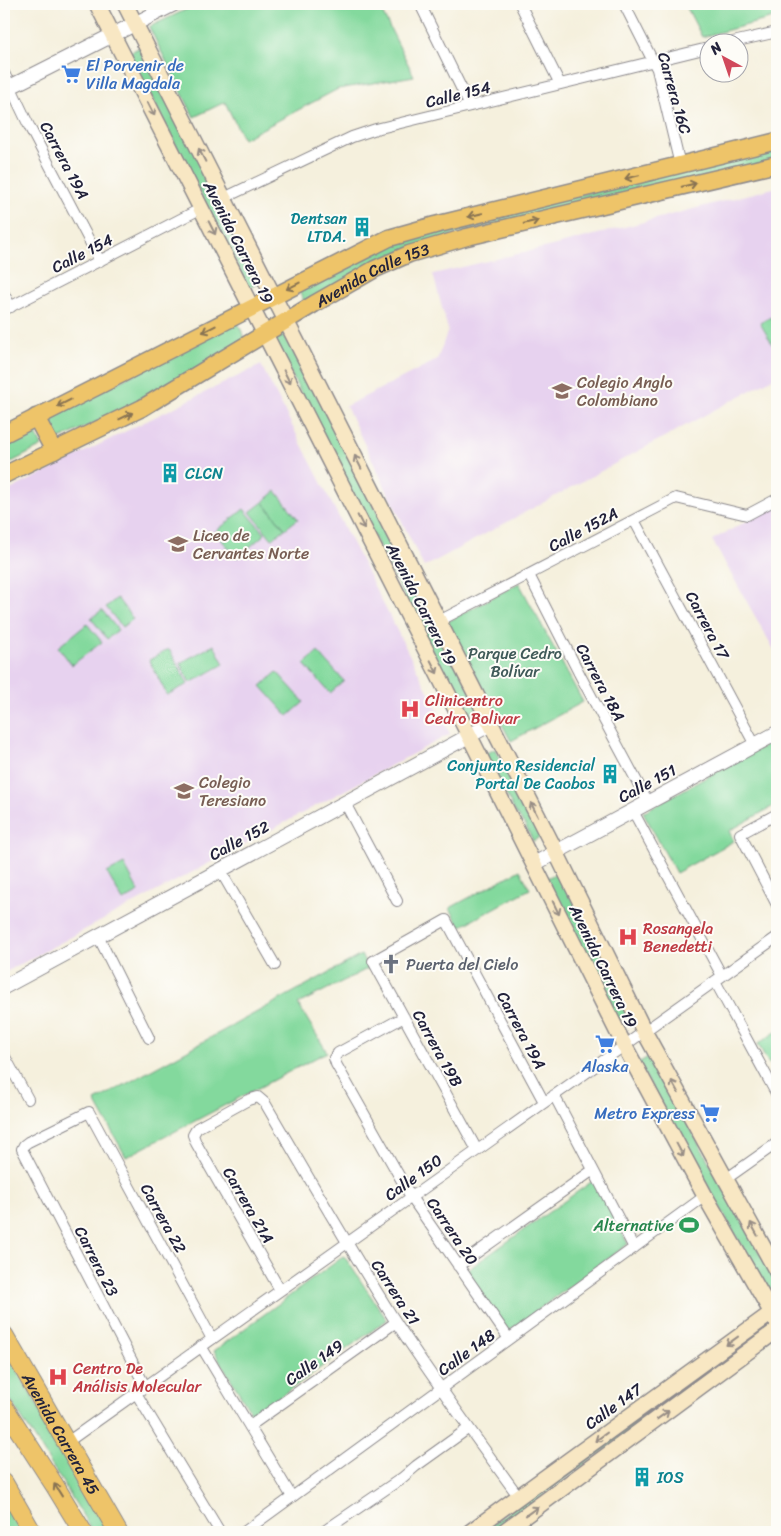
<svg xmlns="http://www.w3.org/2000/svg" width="781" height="1536" font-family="Sriracha,sans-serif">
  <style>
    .built { fill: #e7d2ef }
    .green { fill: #83d99d; stroke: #527e6c }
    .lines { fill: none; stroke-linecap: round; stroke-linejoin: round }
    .minor-casing { stroke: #8c898c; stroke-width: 12 }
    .tertiary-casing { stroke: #8c898c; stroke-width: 16 }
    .secondary-casing { stroke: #8c898c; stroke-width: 18 }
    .primary-casing { stroke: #8c898c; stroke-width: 19 }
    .trunk-casing { stroke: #8c898c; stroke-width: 20 }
    .minor { stroke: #fff; stroke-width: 10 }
    .tertiary { stroke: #fff; stroke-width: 14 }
    .secondary { stroke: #f8e7c3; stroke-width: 15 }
    .primary { stroke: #eec469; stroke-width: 16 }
    .trunk { stroke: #eec469; stroke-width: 18 }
    .oneway { stroke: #988e86 }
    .oneway2 { stroke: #887352 }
    .labels { text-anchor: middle; stroke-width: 4; stroke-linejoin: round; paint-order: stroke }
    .shop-label { font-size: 16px; fill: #366cbe; stroke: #fdfcf7; text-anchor: start }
    .street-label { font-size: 16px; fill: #22223b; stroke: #fdfcf7 }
    .culture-label { font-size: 16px; fill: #0d838f; stroke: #fdfcf7; text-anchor: end }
    .education-label { font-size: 16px; fill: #785e54; stroke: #fdfcf7; text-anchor: start }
    .park-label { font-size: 16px; fill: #3f5958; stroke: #fdfcf7 }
    .health-label { font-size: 16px; fill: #be3a42; stroke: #fdfcf7; text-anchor: start }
    .worship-label { font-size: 16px; fill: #5b616d; stroke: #fdfcf7; text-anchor: start }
    .leisure-label { font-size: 16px; fill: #27864d; stroke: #fdfcf7; text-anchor: end }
  </style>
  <rect width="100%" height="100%" fill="#fdfcf7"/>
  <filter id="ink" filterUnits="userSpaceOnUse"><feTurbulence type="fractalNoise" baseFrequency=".02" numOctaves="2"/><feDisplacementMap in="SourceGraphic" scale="10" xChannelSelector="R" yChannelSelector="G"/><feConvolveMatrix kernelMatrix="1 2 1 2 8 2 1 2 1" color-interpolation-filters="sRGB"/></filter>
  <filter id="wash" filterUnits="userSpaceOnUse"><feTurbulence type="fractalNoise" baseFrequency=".0096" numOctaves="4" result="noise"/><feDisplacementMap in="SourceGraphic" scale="20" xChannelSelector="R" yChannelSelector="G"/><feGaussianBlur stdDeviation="1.12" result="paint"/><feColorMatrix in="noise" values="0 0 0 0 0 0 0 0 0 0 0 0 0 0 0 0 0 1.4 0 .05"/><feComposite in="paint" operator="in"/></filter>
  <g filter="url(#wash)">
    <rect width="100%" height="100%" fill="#f5f0dd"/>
    <path class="built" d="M777,187V376L424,567L346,406L437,360L448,330L433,274L556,245Z
      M261,365L450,734L4,973V493L120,434Z
      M777,505V655L712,540Z"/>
    <path class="green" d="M198,4H378L414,76L338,89L243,139L225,102L194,117L149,27Z
      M685,4H777V17L702,37Z
      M142,46L261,282L249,288L129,53Z
      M777,146V160L452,235L304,301L299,291L408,237Z
      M771,317L777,327V345L774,347L760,323Z
      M237,321L245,339L153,396L62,438L56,439L45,420Z
      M283,335L300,364L479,708L465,716L274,340Z
      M31,428L34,429L42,446L4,466V440Z
      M276,491L298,519L285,529L263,502Z
      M263,502L285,529L272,539L250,512Z
      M244,509L265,534L237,558L215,532Z
      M519,583L583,702L511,741L447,622Z
      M117,598L133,619L122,627L106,607Z
      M102,610L118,630L107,639L91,618Z
      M87,624L102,642L72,665L58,647Z
      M214,645L224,664L190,683L180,663Z
      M169,649L188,684L167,695L149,660Z
      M318,652L344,681L330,693L304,664Z
      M277,672L304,702L288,716L261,686Z
      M777,739V804L729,831L734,841L676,873L643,812Z
      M495,749L503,766L511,773L542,836L533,841L525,825L516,814L485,754Z
      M124,864L139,892L123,901L107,873Z
      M520,870L530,889L460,927L450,908Z
      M559,872L630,1014L616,1021L545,879Z
      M361,955L369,968L298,1004L327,1052L126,1157L95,1101Z
      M777,1031V1059L769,1064L758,1044Z
      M650,1056L777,1284V1286L768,1292L638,1063Z
      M594,1180L628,1244L508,1332L466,1271Z
      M344,1256L387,1320L253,1416L214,1351Z
      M4,1349L112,1532H93L63,1483L4,1390Z
      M675,1390L679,1395L493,1532H481Z
      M4,1493L26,1532H4Z"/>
  </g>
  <g filter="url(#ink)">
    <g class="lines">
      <defs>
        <path id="minor" d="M420,4L470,106
          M520,4L560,84
          M624,4L657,69L680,165
          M733,42L777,32
          M4,73L30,128L100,261
          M224,198L352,137L376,129L708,48
          M4,294L11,307
          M4,310L202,208
          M634,520L755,745
          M529,575L581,677L648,802
          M439,621L676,498L747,515L777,499
          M345,803L397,901
          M633,811L722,976
          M777,814L740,834L777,905
          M220,870L275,965
          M98,936L149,1038
          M715,981L777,1095
          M404,1017L338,1053L334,1058L336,1064L411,1197L509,1339
          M4,1055L28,1099
          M554,1095L634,1248
          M477,1150L373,961L446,920L544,1102
          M726,1179L777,1143
          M458,1266L593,1170
          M280,1290L196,1143L193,1135L197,1128L248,1100L258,1097L265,1103C307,1175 348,1246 392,1316C432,1378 475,1437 519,1497
          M201,1346L292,1497
          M145,1386L22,1149L24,1145L28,1142L89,1112L212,1339
          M136,1393L220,1532
          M250,1426L396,1322
          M66,1443L777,937
          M244,1532L705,1196
          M323,1532L402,1478L416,1466L469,1428"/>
        <path id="tertiary" d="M4,90L174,4
          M534,864L777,733
          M4,987L491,724"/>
        <path id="secondary" d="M97,4L474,745L624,1045L705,1196L777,1322
          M125,4L556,852L644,1031L777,1272
          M470,1532L777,1309
          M503,1532L777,1330"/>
        <g id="primary">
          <path d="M36,417L54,451"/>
          <path d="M4,434L389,238L435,225L777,141"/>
          <path id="s1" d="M4,475L142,408L314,304L375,269L409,254L467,237L777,164"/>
        </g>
        <g id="trunk">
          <path id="s2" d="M4,1335L118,1532"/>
          <path d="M4,1407L55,1486L83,1532"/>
          <path d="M4,1483L32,1532"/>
        </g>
      </defs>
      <use href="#minor" class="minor-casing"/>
      <use href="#tertiary" class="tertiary-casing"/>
      <use href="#secondary" class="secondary-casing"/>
      <use href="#primary" class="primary-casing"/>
      <use href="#trunk" class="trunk-casing"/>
      <use href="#minor" class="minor"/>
      <use href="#tertiary" class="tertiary"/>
      <use href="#secondary" class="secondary"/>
      <use href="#primary" class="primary"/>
      <use href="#trunk" class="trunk"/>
    </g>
    <defs><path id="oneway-shaft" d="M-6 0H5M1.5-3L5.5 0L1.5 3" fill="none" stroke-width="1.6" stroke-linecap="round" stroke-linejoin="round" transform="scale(1.25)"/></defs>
    <g class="oneway">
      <use href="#oneway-shaft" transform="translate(151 109) rotate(63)"/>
      <use href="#oneway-shaft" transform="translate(202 155) rotate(-117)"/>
      <use href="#oneway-shaft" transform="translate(212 228) rotate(63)"/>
      <use href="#oneway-shaft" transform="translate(287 377) rotate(63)"/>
      <use href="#oneway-shaft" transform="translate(358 462) rotate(-117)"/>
      <use href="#oneway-shaft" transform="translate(361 522) rotate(63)"/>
      <use href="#oneway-shaft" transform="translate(434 667) rotate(63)"/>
      <use href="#oneway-shaft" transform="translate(534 809) rotate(-117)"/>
      <use href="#oneway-shaft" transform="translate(556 908) rotate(64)"/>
      <use href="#oneway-shaft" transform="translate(675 1087) rotate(-119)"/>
      <use href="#oneway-shaft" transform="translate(680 1150) rotate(62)"/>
      <use href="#oneway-shaft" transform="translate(754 1229) rotate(-119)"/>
      <use href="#oneway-shaft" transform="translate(732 1341) rotate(144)"/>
      <use href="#oneway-shaft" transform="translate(663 1415) rotate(-36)"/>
      <use href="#oneway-shaft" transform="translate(601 1437) rotate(144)"/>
      <use href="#oneway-shaft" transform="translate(532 1511) rotate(-36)"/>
    </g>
    <g class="oneway2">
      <use href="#oneway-shaft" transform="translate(632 177) rotate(166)"/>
      <use href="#oneway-shaft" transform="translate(689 185) rotate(-13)"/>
      <use href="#oneway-shaft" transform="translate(475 215) rotate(166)"/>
      <use href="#oneway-shaft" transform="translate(531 222) rotate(-13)"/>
      <use href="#oneway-shaft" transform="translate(293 286) rotate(153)"/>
      <use href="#oneway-shaft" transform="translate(209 329) rotate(153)"/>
      <use href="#oneway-shaft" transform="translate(64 403) rotate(153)"/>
      <use href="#oneway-shaft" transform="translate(126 416) rotate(-26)"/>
      <use href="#oneway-shaft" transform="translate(58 1490) rotate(-122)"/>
    </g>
  </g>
  <defs>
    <symbol id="supermarket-bare" viewBox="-9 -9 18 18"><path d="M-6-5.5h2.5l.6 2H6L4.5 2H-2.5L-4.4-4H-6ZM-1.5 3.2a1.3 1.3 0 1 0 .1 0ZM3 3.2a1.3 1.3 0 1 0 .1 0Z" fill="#3f7fe0" stroke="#fdfcf7" stroke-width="2.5" paint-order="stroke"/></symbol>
    <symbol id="building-bare" viewBox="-9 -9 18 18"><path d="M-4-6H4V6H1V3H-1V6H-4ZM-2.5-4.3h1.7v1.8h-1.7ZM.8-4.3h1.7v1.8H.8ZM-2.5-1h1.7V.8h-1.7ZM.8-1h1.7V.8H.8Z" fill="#0f9aa8" stroke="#fdfcf7" stroke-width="2.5" paint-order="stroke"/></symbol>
    <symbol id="school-bare" viewBox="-9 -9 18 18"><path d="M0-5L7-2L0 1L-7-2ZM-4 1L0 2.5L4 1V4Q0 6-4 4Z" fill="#8d6e63" stroke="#fdfcf7" stroke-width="2.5" paint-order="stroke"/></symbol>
    <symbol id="hospital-bare" viewBox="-9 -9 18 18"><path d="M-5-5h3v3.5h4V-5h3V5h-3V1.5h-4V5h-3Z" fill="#e0444e" stroke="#fdfcf7" stroke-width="2.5" paint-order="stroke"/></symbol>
    <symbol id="church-bare" viewBox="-9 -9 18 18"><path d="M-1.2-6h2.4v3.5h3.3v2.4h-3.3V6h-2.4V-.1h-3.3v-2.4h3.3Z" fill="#6b7280" stroke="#fdfcf7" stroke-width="2.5" paint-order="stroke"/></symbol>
    <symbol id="stadium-bare" viewBox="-9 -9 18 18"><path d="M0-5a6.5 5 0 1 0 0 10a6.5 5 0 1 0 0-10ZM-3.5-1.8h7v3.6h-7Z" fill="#2e9e5b" stroke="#fdfcf7" stroke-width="2.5" paint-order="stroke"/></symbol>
  </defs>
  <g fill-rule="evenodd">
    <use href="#supermarket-bare" x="57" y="60" width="28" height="28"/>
    <use href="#building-bare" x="348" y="213" width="28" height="28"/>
    <use href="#school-bare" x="548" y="377" width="28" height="28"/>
    <use href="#building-bare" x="156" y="459" width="28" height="28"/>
    <use href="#school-bare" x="164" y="530" width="28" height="28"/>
    <use href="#hospital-bare" x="396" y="695" width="28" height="28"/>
    <use href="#building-bare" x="596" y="760" width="28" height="28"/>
    <use href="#school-bare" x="170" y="777" width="28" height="28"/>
    <use href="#hospital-bare" x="614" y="923" width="28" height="28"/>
    <use href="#church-bare" x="377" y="950" width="28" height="28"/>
    <use href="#supermarket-bare" x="591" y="1030" width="28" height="28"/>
    <use href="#supermarket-bare" x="696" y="1099" width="28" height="28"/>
    <use href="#stadium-bare" x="675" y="1211" width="28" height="28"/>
    <use href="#hospital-bare" x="44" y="1363" width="28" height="28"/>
    <use href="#building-bare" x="628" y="1463" width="28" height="28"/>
  </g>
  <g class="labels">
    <g class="shop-label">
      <text x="86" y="71">El Porvenir de<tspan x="86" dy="18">Villa Magdala</tspan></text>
      <text x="605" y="1072" text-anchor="middle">Alaska</text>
      <text x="695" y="1119" text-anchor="end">Metro Express</text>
    </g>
    <g class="street-label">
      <text transform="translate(675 93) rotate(74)" y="6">Carrera 16C</text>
      <text transform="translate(458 94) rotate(-14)" y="6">Calle 154</text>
      <text transform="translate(65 160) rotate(62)" y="6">Carrera 19A</text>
      <text transform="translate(239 242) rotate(63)" y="6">Avenida Carrera 19</text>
      <text transform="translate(82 253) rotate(-27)" y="6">Calle 154</text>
      <text dy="6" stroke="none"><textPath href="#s1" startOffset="420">Avenida Calle 153</textPath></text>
      <text transform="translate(583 529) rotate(-28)" y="6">Calle 152A</text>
      <text transform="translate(422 604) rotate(63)" y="6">Avenida Carrera 19</text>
      <text transform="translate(708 625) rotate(62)" y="6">Carrera 17</text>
      <text transform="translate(601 682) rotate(62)" y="6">Carrera 18A</text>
      <text transform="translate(647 783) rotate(-28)" y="6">Calle 151</text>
      <text transform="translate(239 840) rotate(-28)" y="6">Calle 152</text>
      <text transform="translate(604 966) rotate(64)" y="6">Avenida Carrera 19</text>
      <text transform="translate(522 1030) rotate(62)" y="6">Carrera 19A</text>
      <text transform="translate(438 1048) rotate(61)" y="6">Carrera 19B</text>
      <text transform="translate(413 1177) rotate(-36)" y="6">Calle 150</text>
      <text transform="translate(249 1205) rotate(60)" y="6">Carrera 21A</text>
      <text transform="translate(164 1218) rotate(61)" y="6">Carrera 22</text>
      <text transform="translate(453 1231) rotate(56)" y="6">Carrera 20</text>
      <text transform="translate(97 1261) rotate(63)" y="6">Carrera 23</text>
      <text transform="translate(396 1292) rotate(57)" y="6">Carrera 21</text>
      <text transform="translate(466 1352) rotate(-36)" y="6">Calle 148</text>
      <text transform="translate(314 1362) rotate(-35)" y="6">Calle 149</text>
      <text transform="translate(613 1406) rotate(-36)" y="6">Calle 147</text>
      <text dy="6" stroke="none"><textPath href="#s2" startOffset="114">Avenida Carrera 45</textPath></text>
    </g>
    <g class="culture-label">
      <text x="347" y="224">Dentsan<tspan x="347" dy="18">LTDA.</tspan></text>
      <text x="185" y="479" text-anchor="start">CLCN</text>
      <text x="595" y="771">Conjunto Residencial<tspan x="595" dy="18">Portal De Caobos</tspan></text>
      <text x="657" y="1483" text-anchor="start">IOS</text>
    </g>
    <g class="education-label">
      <text x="577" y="388">Colegio Anglo<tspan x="577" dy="18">Colombiano</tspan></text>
      <text x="193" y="541">Liceo de<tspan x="193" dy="18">Cervantes Norte</tspan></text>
      <text x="199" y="788">Colegio<tspan x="199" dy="18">Teresiano</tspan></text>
    </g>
    <g class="park-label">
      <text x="515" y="659">Parque Cedro<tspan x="515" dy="18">Bolívar</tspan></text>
    </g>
    <g class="health-label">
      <text x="425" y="706">Clinicentro<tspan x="425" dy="18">Cedro Bolivar</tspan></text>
      <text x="643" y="934">Rosangela<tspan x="643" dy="18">Benedetti</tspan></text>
      <text x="73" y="1374">Centro De<tspan x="73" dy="18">Análisis Molecular</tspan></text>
    </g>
    <g class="worship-label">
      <text x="406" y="970">Puerta del Cielo</text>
    </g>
    <g class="leisure-label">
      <text x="674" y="1231">Alternative</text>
    </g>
  </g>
  <rect width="781" height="1536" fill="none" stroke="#fdfcf7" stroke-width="20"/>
  <g transform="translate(724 58) rotate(320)"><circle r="24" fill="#fdfcf7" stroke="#a5a5ac"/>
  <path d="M0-4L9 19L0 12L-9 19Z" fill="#d1495b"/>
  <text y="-8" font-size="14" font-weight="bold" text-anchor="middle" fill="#22223b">N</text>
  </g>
</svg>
